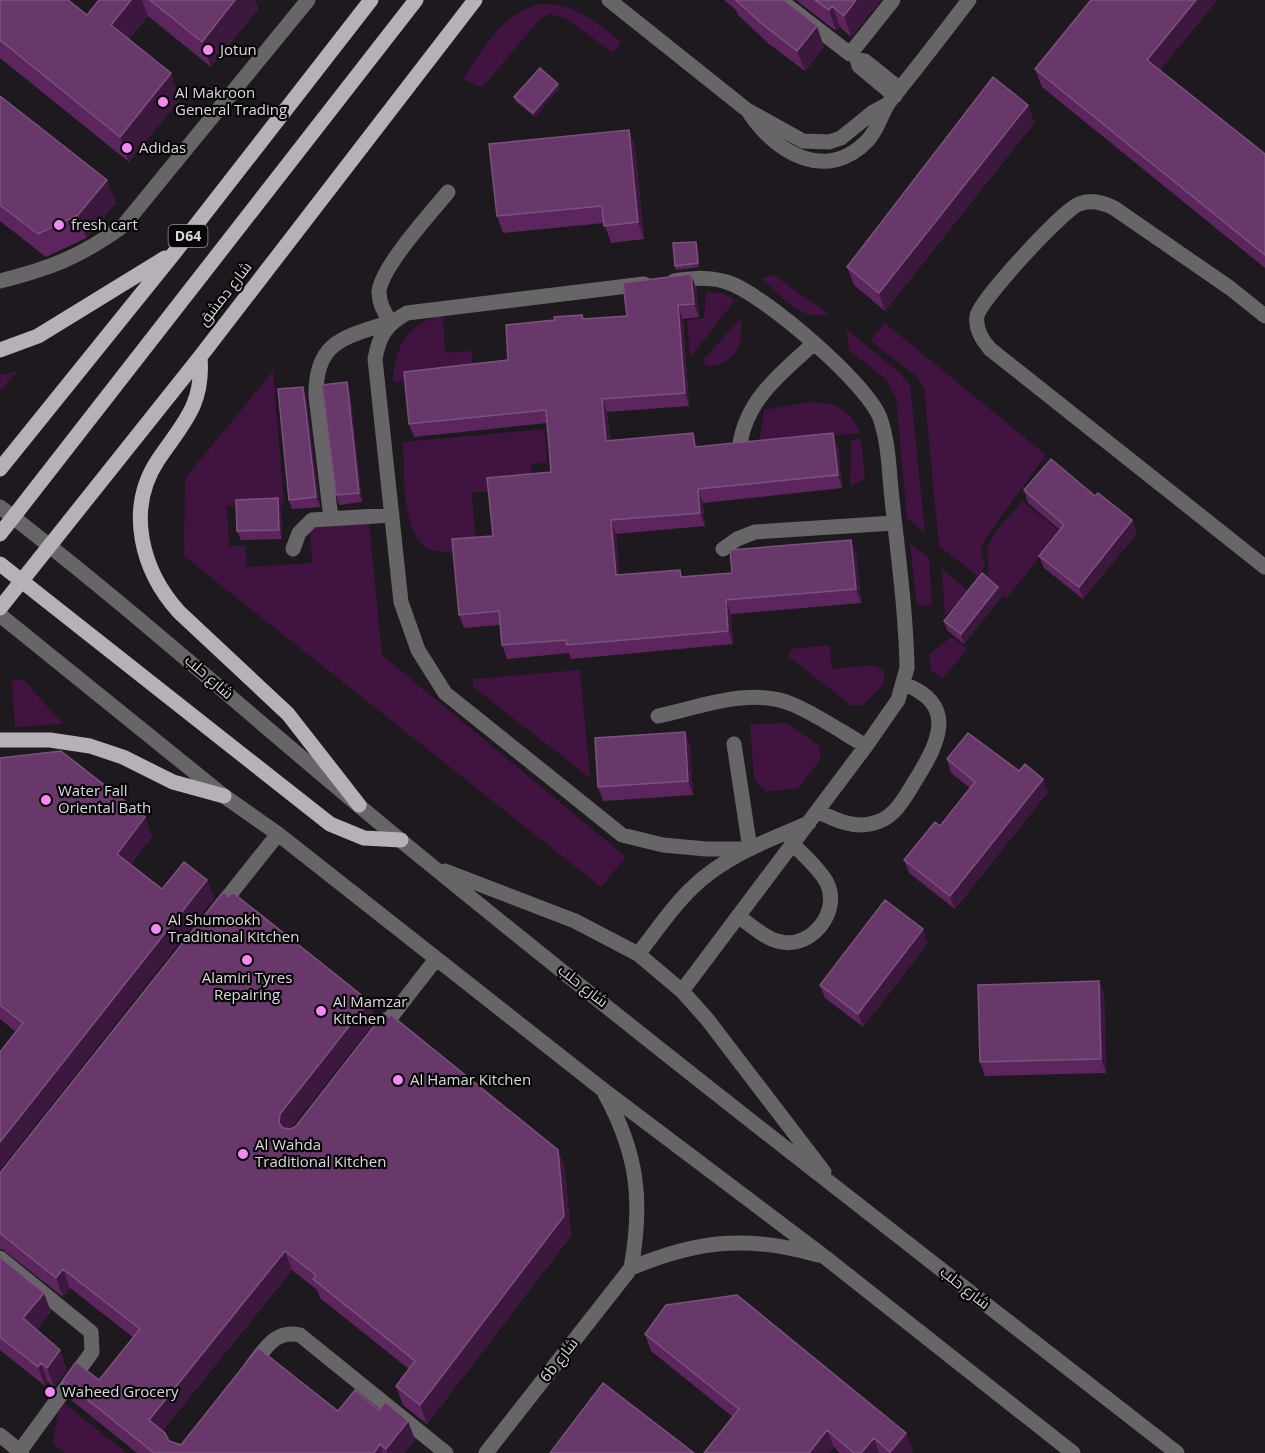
<svg xmlns="http://www.w3.org/2000/svg" width="1265" height="1453" font-family="'Open Sans',Cairo,sans-serif">
  <style>
    .green { fill: #401341 }
    .lines { fill: none; stroke-linecap: round; stroke-linejoin: round }
    .minor { stroke: #676567; stroke-width: 15 }
    .major { stroke: #b6b1b6; stroke-width: 15 }
    .wall { fill: #5c255e }
    .shaded-wall { fill: #3d183e }
    .building { fill: #69386b; stroke: #7b517d; stroke-width: 1.5 }
    .poi-dot { fill: #f28af3; stroke: #070507; stroke-width: 2 }
    .labels { text-anchor: middle; stroke-width: 4.5; stroke-linejoin: round; paint-order: stroke }
    .shield { fill: #070507; stroke: #9c999c; stroke-width: 1.5 }
    .shield-label { font-size: 14px; font-weight: bold; fill: #dcd9dc }
    .poi-label { font-size: 15px; fill: #dcd9dc; stroke: #070507; text-anchor: start }
    .street-label { font-size: 15px; fill: #dcd9dc; stroke: #070507 }
  </style>
  <rect width="100%" height="100%" fill="#1e191e"/>
  <path class="green" d="M541,4C576,4 595,21 621,42L613,53L567,19L550,14L540,19L482,88L463,79C485,47 501,13 541,4Z
    M772,274L829,314C800,322 782,296 762,279Z
    M706,292L721,293L735,300L690,358L687,320L704,318Z
    M443,315L445,353L472,351L473,375L393,382C394,347 408,323 443,315Z
    M740,319C746,343 734,363 709,367L702,361Z
    M885,323L1046,455L985,539L981,550L985,566L978,576L939,546L924,389L918,378L870,340Z
    M846,329L898,371L910,385L925,533L907,518L896,398L886,379L849,350Z
    M18,371L0,391V375Z
    M273,371L284,503L227,506L229,546H245L247,567L312,563L310,528L369,523L382,655L626,857L601,887L184,556L185,478Z
    M809,402C833,402 851,408 860,433L759,443L764,410Z
    M545,429L547,463L531,464L533,487L472,493L476,550C461,550 443,555 430,549C400,538 405,470 403,442Z
    M861,438L865,478L850,487L851,441Z
    M1022,501L1060,532L1006,599L983,580C995,567 983,557 989,544C995,529 1012,514 1022,501Z
    M910,543L929,558L932,605L917,606Z
    M942,569L969,592L945,616Z
    M951,637L968,649L942,679L931,670L929,655Z
    M829,645L832,669L874,665L885,672L883,685L862,705H851L788,656L791,649Z
    M580,670L590,778L473,687V679Z
    M23,679L63,724L15,727L12,681Z
    M787,723L819,746L821,759L798,788L766,792L754,779L750,724Z
    M60,1400L127,1453H65L53,1443Z"/>
  <g class="lines">
    <path class="minor" d="M609,0L747,110L803,141L829,142L841,138L873,112L888,104
      M780,0L850,54L893,0
      M895,96L859,66L857,59L865,61L900,89
      M750,114C778,154 827,183 868,140C879,128 881,113 890,101C917,68 943,34 969,0
      M0,281C51,268 80,257 123,226L308,0
      M674,281C694,278 713,276 732,284C767,298 867,383 880,418C889,443 889,473 892,499C898,555 906,612 907,668L898,700L866,746L682,991
      M644,284L407,313C387,324 379,335 375,359L401,602L418,650L445,693L622,835L663,845L706,849H750L734,744
      M1265,316L1230,288L1114,208C1102,202 1091,199 1079,204C1063,210 980,300 977,316C975,329 982,340 990,349L1265,567
      M740,444C747,398 782,373 814,343
      M0,507C148,621 286,748 432,866C677,1066 928,1259 1177,1453
      M331,518L316,396C315,340 346,337 391,322C384,313 379,304 379,292C381,267 431,213 448,192
      M293,549L299,533L312,520L392,515
      M723,549L737,539L755,532L894,523
      M0,615L224,796L278,834L602,1089L826,1258L1073,1453
      M658,716C701,707 751,686 794,705C819,716 842,732 866,746
      M817,811C834,819 851,828 870,824C894,820 903,800 915,781C938,744 959,705 904,684
      M445,871L575,921L638,954L682,991L707,1019L824,1172
      M216,912L278,834
      M738,916C751,925 766,940 782,942C812,948 841,911 827,883C820,869 804,856 793,844
      M638,954C655,933 671,908 691,889C723,857 768,840 809,823
      M381,1030L436,959
      M0,1258L91,1332L92,1352L20,1451
      M631,1268C698,1240 748,1235 818,1255
      M251,1367C265,1349 275,1329 300,1335L446,1453
      M0,1435L22,1453
      M486,1453L631,1268C643,1202 638,1154 605,1094"/>
    <path class="major" d="M0,350L38,336L165,258
      M200,357C204,405 183,423 158,460C125,510 142,571 179,612L288,714L359,805
      M0,469L175,252L371,0
      M0,534L416,0
      M0,564L330,824L364,838L401,840
      M0,608L200,357L475,0
      M0,740H50L90,746L123,757L173,782L224,796"/>
  </g>
  <path class="wall" d="M0,0L87,15L99,0H255L258,9L211,67L148,16L129,39L180,99L129,162L0,58Z
    M724,0H784L824,47L805,71L769,44L738,15L736,10Z
    M796,0H881L851,37L840,27L836,31Z
    M1217,0L1160,70L1265,154V268L1042,87L1035,69Z
    M559,88L535,117L516,102L514,97Z
    M0,96L116,203L86,238L46,257L0,221Z
    M1028,105L1034,123L885,311L854,285L847,267Z
    M629,130L635,147L644,239L611,243L604,223L503,233L497,216Z
    M698,247L699,267L676,270L675,266Z
    M691,274L696,288L699,317L683,319L689,406L607,412L610,440L698,446H838L842,488L703,503L705,526L616,534L619,575L680,570L682,576L732,573L856,553L861,603L731,614L733,644L571,659L569,653L507,659L502,645L500,625L464,628L459,615L493,536L551,472L547,423L414,437L409,424L508,360L555,320L582,315L584,319L627,316Z
    M347,382L350,392L362,502L339,505L336,495Z
    M306,396L320,507L292,509L289,500Z
    M1024,490L1137,533L1083,599L1044,568L1039,556L1060,530L1028,503Z
    M281,508L282,539L241,540L237,531Z
    M998,587L1002,596L964,644L947,630L944,621Z
    M685,732L690,746L693,795L603,801L598,787Z
    M0,758L145,817L152,837L131,864L162,889L207,880L214,899L16,1032L0,1019Z
    M947,759L1019,771L1043,779L1048,792L955,909L909,873L904,860L940,826L970,788L951,773Z
    M928,943L863,1027L825,998L820,985Z
    M1099,981L1104,995L1106,1073L985,1076L980,1062Z
    M376,1020L290,1129L558,1150L565,1169L571,1236L427,1424L403,1405L396,1386L409,1369L320,1298L317,1290L292,1270L163,1430L169,1441L181,1445L338,1411L415,1440L404,1453H137L70,1399L63,1380H99L133,1337L70,1288L63,1297L2,1249H0V1173Z
    M0,1257L51,1312L37,1329L67,1369L54,1387L48,1382L45,1386L0,1350Z
    M645,1334L913,1451L911,1453H840L834,1447L829,1453H704L733,1417L651,1351Z"/>
  <path class="shaded-wall" d="M131,0H142L148,16L120,50L111,25Z
    M235,0H255L258,9L211,67L202,42Z
    M856,0H881L851,37L844,16Z
    M1196,0H1217L1154,78L1147,60Z
    M832,6L840,27L836,31L829,10Z
    M817,26L824,47L805,71L797,51Z
    M171,73L180,99L129,162L120,137Z
    M558,84L559,88L535,117L533,113Z
    M1028,105L1034,123L885,311L879,293Z
    M629,130L635,147L644,239L638,222Z
    M107,180L116,203L86,238L78,215Z
    M696,242L698,247L699,267L698,263Z
    M691,274L696,288L699,317L694,304Z
    M678,305L683,319L689,406L685,393Z
    M347,382L350,392L362,502L359,493Z
    M303,387L306,396L320,507L316,497Z
    M602,399L607,412L611,454L606,441Z
    M693,433L698,447H695Z
    M833,433L838,446L842,488L838,475Z
    M698,489L703,503L705,526L700,513Z
    M278,498L281,508L282,539L279,530Z
    M611,520L616,534L621,588L616,575Z
    M1132,520L1137,533L1083,599L1079,587Z
    M851,540L856,553L861,603L856,589Z
    M998,587L1002,596L964,644L961,634Z
    M726,600L731,614L733,644L728,631Z
    M685,732L690,746L693,795L688,781Z
    M1043,779L1048,792L955,909L950,896Z
    M145,817L152,837L124,873L117,854Z
    M207,880L214,899L0,1170V1142Z
    M923,929L928,943L863,1027L858,1014Z
    M1099,981L1104,995L1106,1073L1101,1059Z
    M369,1001L376,1020L287,1133L279,1123L280,1114Z
    M558,1150L565,1169L571,1236L427,1424L420,1405Z
    M285,1251L292,1270L156,1439L149,1420Z
    M63,1269L70,1288L63,1297L56,1278Z
    M44,1293L51,1312L30,1337L23,1318Z
    M60,1350L67,1369L54,1387L47,1368Z
    M41,1363L48,1382L45,1386L38,1367Z
    M408,1421L415,1440L404,1453H387L386,1449Z
    M827,1430L834,1447L829,1453H809Z
    M906,1433L913,1451L911,1453H890Z
    M874,1438L879,1453H861Z
    M380,1444L383,1453H374Z"/>
  <path class="building" d="M0,0H68L87,15L99,0H131L111,25L171,73L120,137L0,40Z
    M150,0H235L202,42Z
    M736,0H784L817,26L797,51L761,23Z
    M815,0H856L844,16L832,6L829,10Z
    M1091,0H1196L1147,60L1265,154V255L1035,69Z
    M540,68L558,84L533,113L514,97Z
    M993,77L1028,105L879,293L847,267Z
    M0,96L107,180L78,215L38,234L0,205Z
    M629,130L638,222L604,226L602,206L497,216L489,144Z
    M696,242L698,263L675,266L673,243Z
    M691,274L694,304L678,305L685,393L602,399L606,441L693,433L695,447L833,433L838,475L698,489L700,513L611,520L616,575L680,570L681,577L732,573L730,550L851,540L856,589L726,600L728,631L567,645L566,640L502,645L499,611L459,615L452,539L493,536L487,478L551,472L546,410L409,424L404,372L508,360L506,325L555,320L554,317L582,315L583,319L627,316L623,283Z
    M347,382L359,493L336,495L322,385Z
    M303,387L316,497L289,500L278,389Z
    M1051,459L1095,496L1098,493L1132,520L1079,587L1039,556L1064,525L1024,490Z
    M278,498L279,530L237,531L236,500Z
    M982,573L998,587L961,634L944,621Z
    M685,732L688,781L598,787L595,738Z
    M968,733L1019,771L1025,764L1043,779L950,896L904,860L935,822L940,826L975,782L947,759Z
    M61,751L145,817L117,854L162,889L184,862L207,880L0,1142V1052L23,1023L0,1005V758Z
    M223,892L229,897L232,892L369,1001L280,1114L279,1123L283,1128L291,1129L296,1126L384,1013L389,1017L391,1015L558,1150L564,1216L420,1405L396,1386L415,1361L313,1279L316,1275L285,1251L149,1420L165,1433L169,1441L181,1445L258,1348L338,1411L355,1390L379,1410L385,1402L408,1421L386,1449L380,1444L374,1453H154L63,1380L76,1362L99,1380L140,1329L63,1269L56,1278L0,1233V1173Z
    M885,900L923,929L858,1014L820,985Z
    M1099,981L1101,1059L980,1062L978,985Z
    M0,1257L44,1293L23,1318L60,1350L47,1368L41,1363L38,1367L0,1337Z
    M737,1295L906,1433L890,1452L874,1438L861,1453H854L827,1430L809,1453H704L739,1409L645,1334L666,1305Z
    M603,1383L694,1453H550Z"/>
  <g class="poi-dot">
    <circle cx="208" cy="50" r="6"/>
    <circle cx="163" cy="102" r="6"/>
    <circle cx="127" cy="148" r="6"/>
    <circle cx="59" cy="225" r="6"/>
    <circle cx="46" cy="800" r="6"/>
    <circle cx="156" cy="929" r="6"/>
    <circle cx="247" cy="960" r="6"/>
    <circle cx="321" cy="1011" r="6"/>
    <circle cx="398" cy="1080" r="6"/>
    <circle cx="243" cy="1154" r="6"/>
    <circle cx="50" cy="1392" r="6"/>
  </g>
  <g class="labels">
    <rect class="shield" x="168.5" y="225" width="39" height="22" rx="4.5"/>
    <g class="shield-label">
      <text x="188" y="241">D64</text>
    </g>
    <g class="poi-label">
      <text x="220" y="55">Jotun</text>
      <text x="175" y="98">Al Makroon<tspan x="175" dy="17">General Trading</tspan></text>
      <text x="139" y="153">Adidas</text>
      <text x="71" y="230">fresh cart</text>
      <text x="58" y="796">Water Fall<tspan x="58" dy="17">Oriental Bath</tspan></text>
      <text x="168" y="925">Al Shumookh<tspan x="168" dy="17">Traditional Kitchen</tspan></text>
      <text x="247" y="983" text-anchor="middle">Alamiri Tyres<tspan x="247" dy="17">Repairing</tspan></text>
      <text x="333" y="1007">Al Mamzar<tspan x="333" dy="17">Kitchen</tspan></text>
      <text x="410" y="1085">Al Hamar Kitchen</text>
      <text x="255" y="1150">Al Wahda<tspan x="255" dy="17">Traditional Kitchen</tspan></text>
      <text x="62" y="1397">Waheed Grocery</text>
    </g>
    <g class="street-label">
      <text transform="translate(225 294) rotate(-52)" y="5">شارع دمشق</text>
      <text transform="translate(209 677) rotate(41)" y="5">شارع حلب</text>
      <text transform="translate(583 986) rotate(38)" y="5">شارع حلب</text>
      <text transform="translate(965 1288) rotate(38)" y="5">شارع حلب</text>
      <text transform="translate(559 1360) rotate(-52)" y="5">6b شارع</text>
    </g>
  </g>
</svg>
